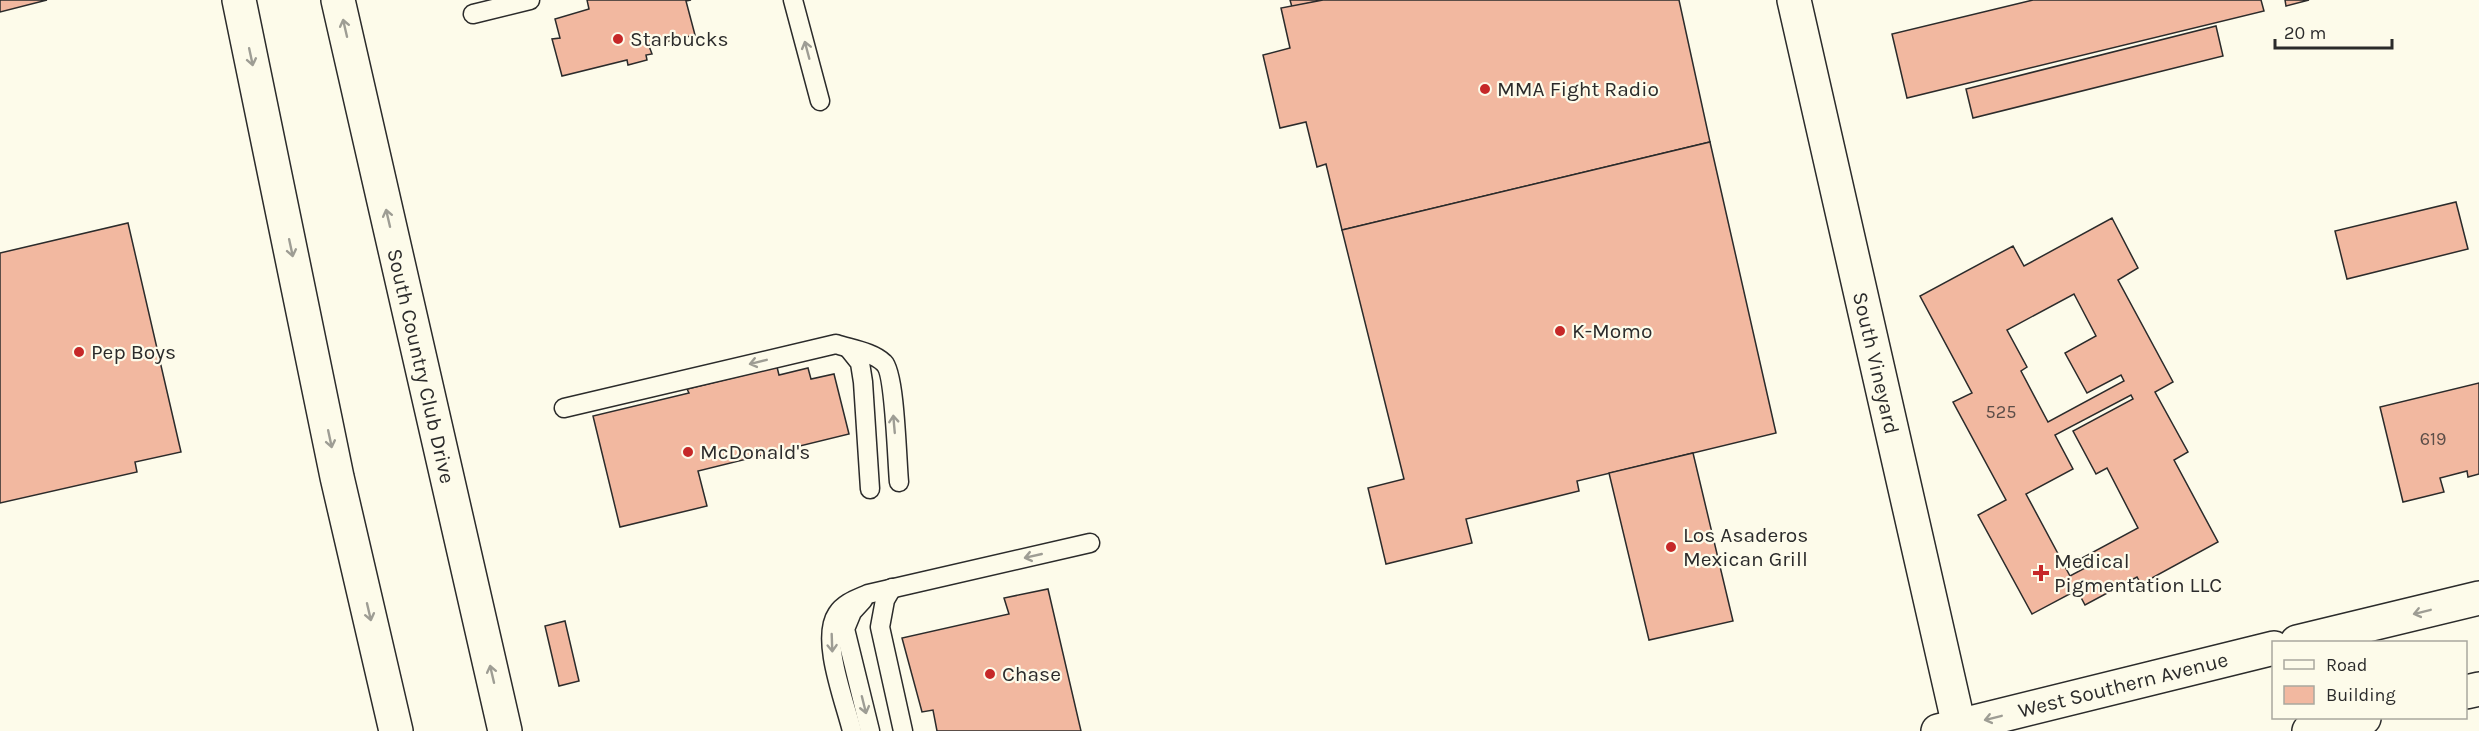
<svg xmlns="http://www.w3.org/2000/svg" width="2479" height="731" viewBox="0 0 2479 731" font-family="Karla,sans-serif">
  <style>
    .building { fill: #f2b8a0; stroke: #2b2b2b; stroke-width: 1.5; fill-rule: evenodd }
    .lines { fill: none; stroke-linecap: round; stroke-linejoin: round }
    .service-casing { stroke: #2b2b2b; stroke-width: 21 }
    .minor-casing { stroke: #2b2b2b; stroke-width: 36 }
    .secondary-casing { stroke: #2b2b2b; stroke-width: 36 }
    .primary-casing { stroke: #2b2b2b; stroke-width: 36 }
    .service { stroke: #fdfbea; stroke-width: 18 }
    .minor { stroke: #fdfbea; stroke-width: 33 }
    .secondary { stroke: #fdfbea; stroke-width: 33 }
    .primary { stroke: #fdfbea; stroke-width: 33 }
    .oneway { stroke: #9e9d94 }
    .poi-dot { fill: #c62828; stroke: #fdfbea; stroke-width: 2 }
    .labels { text-anchor: middle; stroke-width: 4.5; stroke-linejoin: round; paint-order: stroke }
    .number-label { font-size: 18px; fill: #5d4e48 }
    .poi-label { font-size: 21px; fill: #2b2b2b; stroke: #fdfbea; text-anchor: start }
    .street-label { font-size: 21px; fill: #2b2b2b; stroke: #fdfbea }
  </style>
  <rect width="100%" height="100%" fill="#fdfbea"/>
  <!-- building -->
  <g class="building">
    <path d="M 0,0 L 47,0 L 0,12 Z"/>
    <path d="M 587,0 L 691,0 L 686,1 L 695,35 L 649,46 L 652,54 L 646,55 L 647,60 L 628,65 L 627,60 L 562,76 L 552,39 L 560,38 L 555,19 L 589,9 Z"/>
    <path d="M 1290,0 L 1323,0 L 1292,7 Z"/>
    <path d="M 1323,0 L 1679,0 L 1710,142 L 1342,230 L 1326,164 L 1317,167 L 1306,122 L 1280,128 L 1263,55 L 1290,48 L 1281,8 Z"/>
    <path d="M 2033,0 L 2261,0 L 2264,11 L 1907,98 L 1892,34 Z"/>
    <path d="M 2285,0 L 2309,0 L 2286,6 Z"/>
    <path d="M 2216,26 L 2223,56 L 1973,118 L 1966,89 Z"/>
    <path d="M 1710,142 L 1776,433 L 1577,481 L 1579,491 L 1466,519 L 1472,543 L 1386,564 L 1368,488 L 1404,479 L 1342,230 Z"/>
    <path d="M 2456,202 L 2468,249 L 2347,279 L 2335,231 Z"/>
    <path d="M 2112,218 L 2138,268 L 2118,280 L 2173,382 L 2155,392 L 2188,452 L 2174,460 L 2218,542 L 2141,584 L 2137,577 L 2085,605 L 2077,590 L 2032,614 L 1978,515 L 2006,500 L 1953,402 L 1972,393 L 1920,296 L 2013,246 L 2024,266 ZM 2074,294 L 2096,336 L 2065,353 L 2087,393 L 2121,375 L 2124,381 L 2048,422 L 2021,371 L 2027,367 L 2007,330 ZM 2131,395 L 2133,399 L 2073,431 L 2096,474 L 2107,468 L 2138,528 L 2082,558 L 2087,567 L 2070,576 L 2026,494 L 2073,469 L 2055,435 Z"/>
    <path d="M 128,223 L 181,452 L 135,462 L 137,472 L 0,503 L 0,253 Z"/>
    <path d="M 777,367 L 779,375 L 808,368 L 811,379 L 834,374 L 849,434 L 698,471 L 707,506 L 620,527 L 593,416 L 689,393 L 687,389 Z"/>
    <path d="M 2479,383 L 2479,474 L 2468,477 L 2467,471 L 2440,478 L 2444,492 L 2403,502 L 2380,407 Z"/>
    <path d="M 1693,453 L 1733,621 L 1649,640 L 1609,473 Z"/>
    <path d="M 1048,589 L 1081,731 L 937,731 L 933,710 L 922,712 L 902,638 L 1009,614 L 1004,598 Z"/>
    <path d="M 565,621 L 579,681 L 559,686 L 545,626 Z"/>
  </g>
  <g class="lines">
    <!-- service casing -->
    <g class="service-casing">
      <g id="service">
        <path d="M 793,0 L 820,101"/>
        <path d="M 473,14 L 530,0"/>
        <path d="M 848,348 L 860,363 L 863,382 L 870,489"/>
        <path d="M 564,408 L 836,344 C 851,349 873,352 884,363 C 895,373 897,462 899,482"/>
        <path d="M 892,588 L 885,600 L 880,627 L 903,731"/>
        <path d="M 863,600 L 852,612 L 845,629 L 870,731"/>
        <path d="M 852,731 C 845,702 820,639 837,614 C 844,603 857,599 868,594 L 1090,543"/>
      </g>
    </g>
    <!-- minor casing -->
    <g class="minor-casing">
      <path id="minor" d="M 1794,0 L 1959,726"/>
    </g>
    <!-- secondary casing -->
    <g class="secondary-casing">
      <g id="secondary">
        <path d="M 2297,642 L 2479,598"/>
        <path d="M 2466,692 L 2479,689"/>
        <path d="M 1938,731 L 2274,648"/>
        <path d="M 2309,731 L 2364,718"/>
      </g>
    </g>
    <!-- primary casing -->
    <g class="primary-casing">
      <g id="primary">
        <path d="M 239,0 L 337,477 L 396,731"/>
        <path d="M 338,0 L 505,731"/>
      </g>
    </g>
    <!-- service -->
    <use href="#service" class="service"/>
    <!-- minor -->
    <use href="#minor" class="minor"/>
    <!-- secondary -->
    <use href="#secondary" class="secondary"/>
    <!-- primary -->
    <use href="#primary" class="primary"/>
  </g>
  <!-- one-way arrows -->
  <defs><path id="oneway-shaft" d="M-6 0H5M1.5-3L5.5 0L1.5 3" fill="none" stroke-width="1.6" stroke-linecap="round" stroke-linejoin="round" transform="scale(1.5)"/></defs>
  <g class="oneway">
    <use href="#oneway-shaft" transform="translate(345 28) rotate(-103)"/>
    <use href="#oneway-shaft" transform="translate(807 50) rotate(-105)"/>
    <use href="#oneway-shaft" transform="translate(251 57) rotate(78)"/>
    <use href="#oneway-shaft" transform="translate(388 218) rotate(-103)"/>
    <use href="#oneway-shaft" transform="translate(291 248) rotate(78)"/>
    <use href="#oneway-shaft" transform="translate(758 362) rotate(166)"/>
    <use href="#oneway-shaft" transform="translate(894 424) rotate(-95)"/>
    <use href="#oneway-shaft" transform="translate(330 439) rotate(78)"/>
    <use href="#oneway-shaft" transform="translate(1033 556) rotate(167)"/>
    <use href="#oneway-shaft" transform="translate(369 612) rotate(77)"/>
    <use href="#oneway-shaft" transform="translate(2422 612) rotate(166)"/>
    <use href="#oneway-shaft" transform="translate(832 643) rotate(88)"/>
    <use href="#oneway-shaft" transform="translate(492 674) rotate(-103)"/>
    <use href="#oneway-shaft" transform="translate(864 705) rotate(76)"/>
    <use href="#oneway-shaft" transform="translate(1993 718) rotate(166)"/>
  </g>
  <!-- markers -->
  <g class="poi-dot">
    <circle cx="618" cy="39" r="6"/>
    <circle cx="1485" cy="89" r="6"/>
    <circle cx="1560" cy="331" r="6"/>
    <circle cx="79" cy="352" r="6"/>
    <circle cx="688" cy="452" r="6"/>
    <circle cx="1671" cy="547" r="6"/>
    <path d="M2038 564h6v6h6v6h-6v6h-6v-6h-6v-6h6z"/>
    <circle cx="990" cy="674" r="6"/>
  </g>
  <g class="labels">
    <!-- number labels -->
    <g class="number-label">
      <text x="2001" y="418">525</text>
      <text x="2433" y="445">619</text>
    </g>
    <!-- poi labels -->
    <g class="poi-label">
      <text x="630" y="46">Starbucks</text>
      <text x="1497" y="96">MMA Fight Radio</text>
      <text x="1572" y="338">K-Momo</text>
      <text x="91" y="359">Pep Boys</text>
      <text x="700" y="459">McDonald's</text>
      <text x="1683" y="542">Los Asaderos<tspan x="1683" dy="24">Mexican Grill</tspan></text>
      <text x="2054" y="568">Medical<tspan x="2054" dy="24">Pigmentation LLC</tspan></text>
      <text x="1002" y="681">Chase</text>
    </g>
    <!-- street labels -->
    <g class="street-label">
      <text transform="translate(1876 363) rotate(77)" y="7">South Vineyard</text>
      <text transform="translate(421 366) rotate(77)" y="7">South Country Club Drive</text>
      <text transform="translate(2123 685) rotate(-14)" y="7">West Southern Avenue</text>
    </g>
  </g>
  <!-- legend -->
  <rect x="2272" y="641" width="195" height="78" fill="#fdfbea" stroke="#a9a89e" stroke-width="1.5"/>
  <rect x="2284" y="660" width="30" height="9" fill="#fdfbea" stroke="#a9a89e" stroke-width="1.5"/>
  <text x="2326" y="671" font-size="18" fill="#2b2b2b">Road</text>
  <rect x="2284" y="686" width="30" height="18" fill="#f2b8a0" stroke="#a9a89e" stroke-width="1.5"/>
  <text x="2326" y="701" font-size="18" fill="#2b2b2b">Building</text>
  <!-- scale -->
  <path d="M2275 39v9h117v-9" fill="none" stroke="#2b2b2b" stroke-width="3"/>
  <text x="2284" y="39" font-size="18" fill="#2b2b2b" stroke="#fdfbea" stroke-width="4.5" paint-order="stroke">20 m</text>
</svg>
